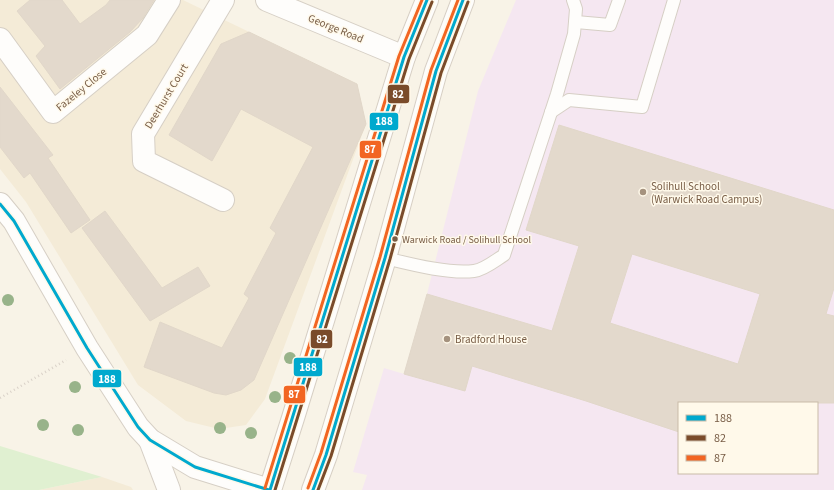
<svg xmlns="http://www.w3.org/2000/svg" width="834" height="490" viewBox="0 0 834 490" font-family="'Source Sans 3',sans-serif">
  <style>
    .residential { fill: #f4ebd7 }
    .education { fill: #f5e7f1; fill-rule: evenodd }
    .green { fill: #e0f0d1 }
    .building { fill: #e3d9cc; stroke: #e1d7c9; fill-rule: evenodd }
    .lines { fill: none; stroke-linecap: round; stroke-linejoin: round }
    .service-casing { stroke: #d6cfc5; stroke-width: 14 }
    .minor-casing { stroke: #d6cfc5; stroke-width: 24 }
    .tertiary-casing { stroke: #d6cfc5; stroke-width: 24 }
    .secondary-casing { stroke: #d7cfc4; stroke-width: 24 }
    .path { stroke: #d9d1c8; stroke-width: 2.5; stroke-dasharray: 1 3; stroke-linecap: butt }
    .service { stroke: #fefdfb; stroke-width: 12 }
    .minor { stroke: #fefdfb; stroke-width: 22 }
    .tertiary { stroke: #fefdfb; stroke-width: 22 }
    .secondary { stroke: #fefdfb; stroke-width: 22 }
    .bus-1-casing { stroke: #fff9ea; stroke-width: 6 }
    .bus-2-casing { stroke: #fff9ea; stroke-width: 6 }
    .bus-3-casing { stroke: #fff9ea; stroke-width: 6 }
    .bus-1 { stroke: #00a9ce; stroke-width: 3 }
    .bus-2 { stroke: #7a4b2a; stroke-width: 3 }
    .bus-3 { stroke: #f26522; stroke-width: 3 }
    .tree { fill: #98b38a }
    .poi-dot { fill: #a5927e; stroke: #fff9ea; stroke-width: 1.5 }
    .bus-dot { fill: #785d46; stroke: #fff9ea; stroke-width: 1.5 }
    .labels { text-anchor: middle; stroke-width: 3; stroke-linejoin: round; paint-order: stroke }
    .bus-label { font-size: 10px; fill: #785d46; stroke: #fff9ea; text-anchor: start }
    .street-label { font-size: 11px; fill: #785d46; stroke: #fff9ea }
    .poi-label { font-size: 11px; fill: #785d46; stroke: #fff9ea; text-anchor: start }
    .line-badge { stroke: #fff9ea; stroke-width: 1.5 }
    .badge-label { font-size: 11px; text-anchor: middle; font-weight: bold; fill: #fff }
  </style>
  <rect width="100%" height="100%" fill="#f8f3e7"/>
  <!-- residential -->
  <g class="residential">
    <path d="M 0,0 L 183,0 L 357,84 L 366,124 L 265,399 L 246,425 L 219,429 L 186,421 L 138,385 L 26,202 L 0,169 Z"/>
    <path d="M 102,477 L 131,487 L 133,490 L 39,490 Z"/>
  </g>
  <!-- education -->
  <path class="education" d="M 516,0 L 834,0 L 834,490 L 362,490 L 367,475 L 353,472 L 384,368 L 404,374 L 427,294 L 478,91 ZM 679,403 L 817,403 L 817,473 L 679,473 Z"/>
  <!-- green -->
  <path class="green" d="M 0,446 L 102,477 L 39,490 L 0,490 Z"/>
  <!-- building -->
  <g class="building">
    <path d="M 30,0 L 62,0 L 80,24 L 106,5 L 110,0 L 154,0 L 143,18 L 130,32 L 60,89 L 36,56 L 45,46 L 17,11 Z"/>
    <path d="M 249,32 L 357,84 L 366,124 L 254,380 L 241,390 L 226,395 L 214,393 L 144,367 L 160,322 L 222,348 L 249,298 L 244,294 L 276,233 L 270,228 L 313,147 L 241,109 L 212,161 L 169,135 L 221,44 Z"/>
    <path d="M 0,87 L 53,155 L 48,158 L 90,220 L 71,233 L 30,173 L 24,178 L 0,147 Z"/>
    <path d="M 559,125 L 834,210 L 834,288 L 826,314 L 834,316 L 834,403 L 679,403 L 679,432 L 586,401 L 472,366 L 465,391 L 404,374 L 427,294 L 552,331 L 579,246 L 526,230 ZM 632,254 L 760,294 L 738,364 L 610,323 Z"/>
    <path d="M 105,211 L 162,288 L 198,267 L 210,286 L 150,321 L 82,228 Z"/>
  </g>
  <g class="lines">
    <!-- service casing -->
    <g class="service-casing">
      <g id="service">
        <path d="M 576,22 L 610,25 L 619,0"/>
        <path d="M 551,112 L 569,100 L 642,107 L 674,0"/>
        <path d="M 385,258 C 410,264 448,274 474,271 C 484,270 496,260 504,255 L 557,94 L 574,34 L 576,9 L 573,0"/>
      </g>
    </g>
    <!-- minor casing -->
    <g class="minor-casing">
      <g id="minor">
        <path d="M 223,0 L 143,134 L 144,161 L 223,200"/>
        <path d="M 267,0 L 404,57"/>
        <path d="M 0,39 L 53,112 L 147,35 L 169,0"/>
      </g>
    </g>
    <!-- tertiary casing -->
    <g class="tertiary-casing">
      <g id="tertiary">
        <path d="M 0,204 L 14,221 L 87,348 L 138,427 L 150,440 L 195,467 L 269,490"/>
        <path d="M 150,440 L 169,490"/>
      </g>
    </g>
    <!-- secondary casing -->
    <g class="secondary-casing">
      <g id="secondary">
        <path d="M 270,490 L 293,418 L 404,57 L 427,0"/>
        <path d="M 313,490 L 326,455 L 385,258 L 436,71 L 463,0"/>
      </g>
    </g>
    <!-- path -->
    <path class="path" d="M 0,398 L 66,360"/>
    <!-- service -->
    <use href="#service" class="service"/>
    <!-- minor -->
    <use href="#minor" class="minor"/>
    <!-- tertiary -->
    <use href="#tertiary" class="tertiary"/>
    <!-- secondary -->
    <use href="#secondary" class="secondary"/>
    <!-- bus-1 casing -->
    <g class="bus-1-casing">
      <g id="bus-1">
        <path d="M 0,204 L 14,221 L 87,348 L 138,427 L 150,440 L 195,467 L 269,490"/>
        <path d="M 270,490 L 404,57 L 427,0"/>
        <path d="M 313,490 L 326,455 L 385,258 L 436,71 L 463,0"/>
      </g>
    </g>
    <!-- bus-2 casing -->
    <g class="bus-2-casing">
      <g id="bus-2">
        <path d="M 275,490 L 409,59 L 432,2"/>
        <path d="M 318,490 L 331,456 L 390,259 L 441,73 L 468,2"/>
      </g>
    </g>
    <!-- bus-3 casing -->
    <g class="bus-3-casing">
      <g id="bus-3">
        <path d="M 265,488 L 399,56 L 422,0"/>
        <path d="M 308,488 L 321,453 L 380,257 L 431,70 L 458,0"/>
      </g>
    </g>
    <!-- bus-1 -->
    <use href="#bus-1" class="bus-1"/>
    <!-- bus-2 -->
    <use href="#bus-2" class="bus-2"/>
    <!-- bus-3 -->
    <use href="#bus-3" class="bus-3"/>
  </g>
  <!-- trees -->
  <g class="tree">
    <circle cx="8" cy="300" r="6"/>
    <circle cx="290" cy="358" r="6"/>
    <circle cx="75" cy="387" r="6"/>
    <circle cx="275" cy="397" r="6"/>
    <circle cx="43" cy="425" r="6"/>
    <circle cx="220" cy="428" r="6"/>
    <circle cx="78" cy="430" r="6"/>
    <circle cx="251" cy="433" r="6"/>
  </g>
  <!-- markers -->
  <g class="poi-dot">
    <circle cx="643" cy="192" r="4"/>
    <circle cx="447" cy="339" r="4"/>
  </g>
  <circle class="bus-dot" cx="395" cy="239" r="3.5"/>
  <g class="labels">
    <!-- bus labels -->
    <g class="bus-label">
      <text x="402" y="243">Warwick Road / Solihull School</text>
    </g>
    <!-- street labels -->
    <g class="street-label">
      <text transform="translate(336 28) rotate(22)" y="4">George Road</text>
      <text transform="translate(81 89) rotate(-39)" y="4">Fazeley Close</text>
      <text transform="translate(166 96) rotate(-59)" y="4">Deerhurst Court</text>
    </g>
    <!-- poi labels -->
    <g class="poi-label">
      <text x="651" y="190">Solihull School<tspan x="651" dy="13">(Warwick Road Campus)</tspan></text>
      <text x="455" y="343">Bradford House</text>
    </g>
  </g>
  <g class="line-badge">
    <rect x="387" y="84" width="23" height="20" rx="4" fill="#7a4b2a"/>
    <rect x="369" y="112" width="30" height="19" rx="4" fill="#00a9ce"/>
    <rect x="359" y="140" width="23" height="19" rx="4" fill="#f26522"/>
    <rect x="310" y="329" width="23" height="20" rx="4" fill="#7a4b2a"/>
    <rect x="293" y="357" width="30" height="20" rx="4" fill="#00a9ce"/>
    <rect x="92" y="369" width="30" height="19" rx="4" fill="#00a9ce"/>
    <rect x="283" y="385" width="23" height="19" rx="4" fill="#f26522"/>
  </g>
  <g class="badge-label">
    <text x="398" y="98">82</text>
    <text x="384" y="125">188</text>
    <text x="370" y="153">87</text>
    <text x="322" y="343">82</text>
    <text x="308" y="371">188</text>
    <text x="107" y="383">188</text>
    <text x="294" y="398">87</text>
  </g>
  <!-- legend -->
  <rect x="678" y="402" width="140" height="72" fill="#fff9ea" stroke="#c9bba8"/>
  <rect x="686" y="415" width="20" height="6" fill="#00a9ce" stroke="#c9bba8"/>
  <text x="714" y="422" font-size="12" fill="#785d46">188</text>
  <rect x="686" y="435" width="20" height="6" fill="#7a4b2a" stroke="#c9bba8"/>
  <text x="714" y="442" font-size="12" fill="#785d46">82</text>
  <rect x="686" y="455" width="20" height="6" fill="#f26522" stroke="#c9bba8"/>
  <text x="714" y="462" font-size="12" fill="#785d46">87</text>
</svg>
